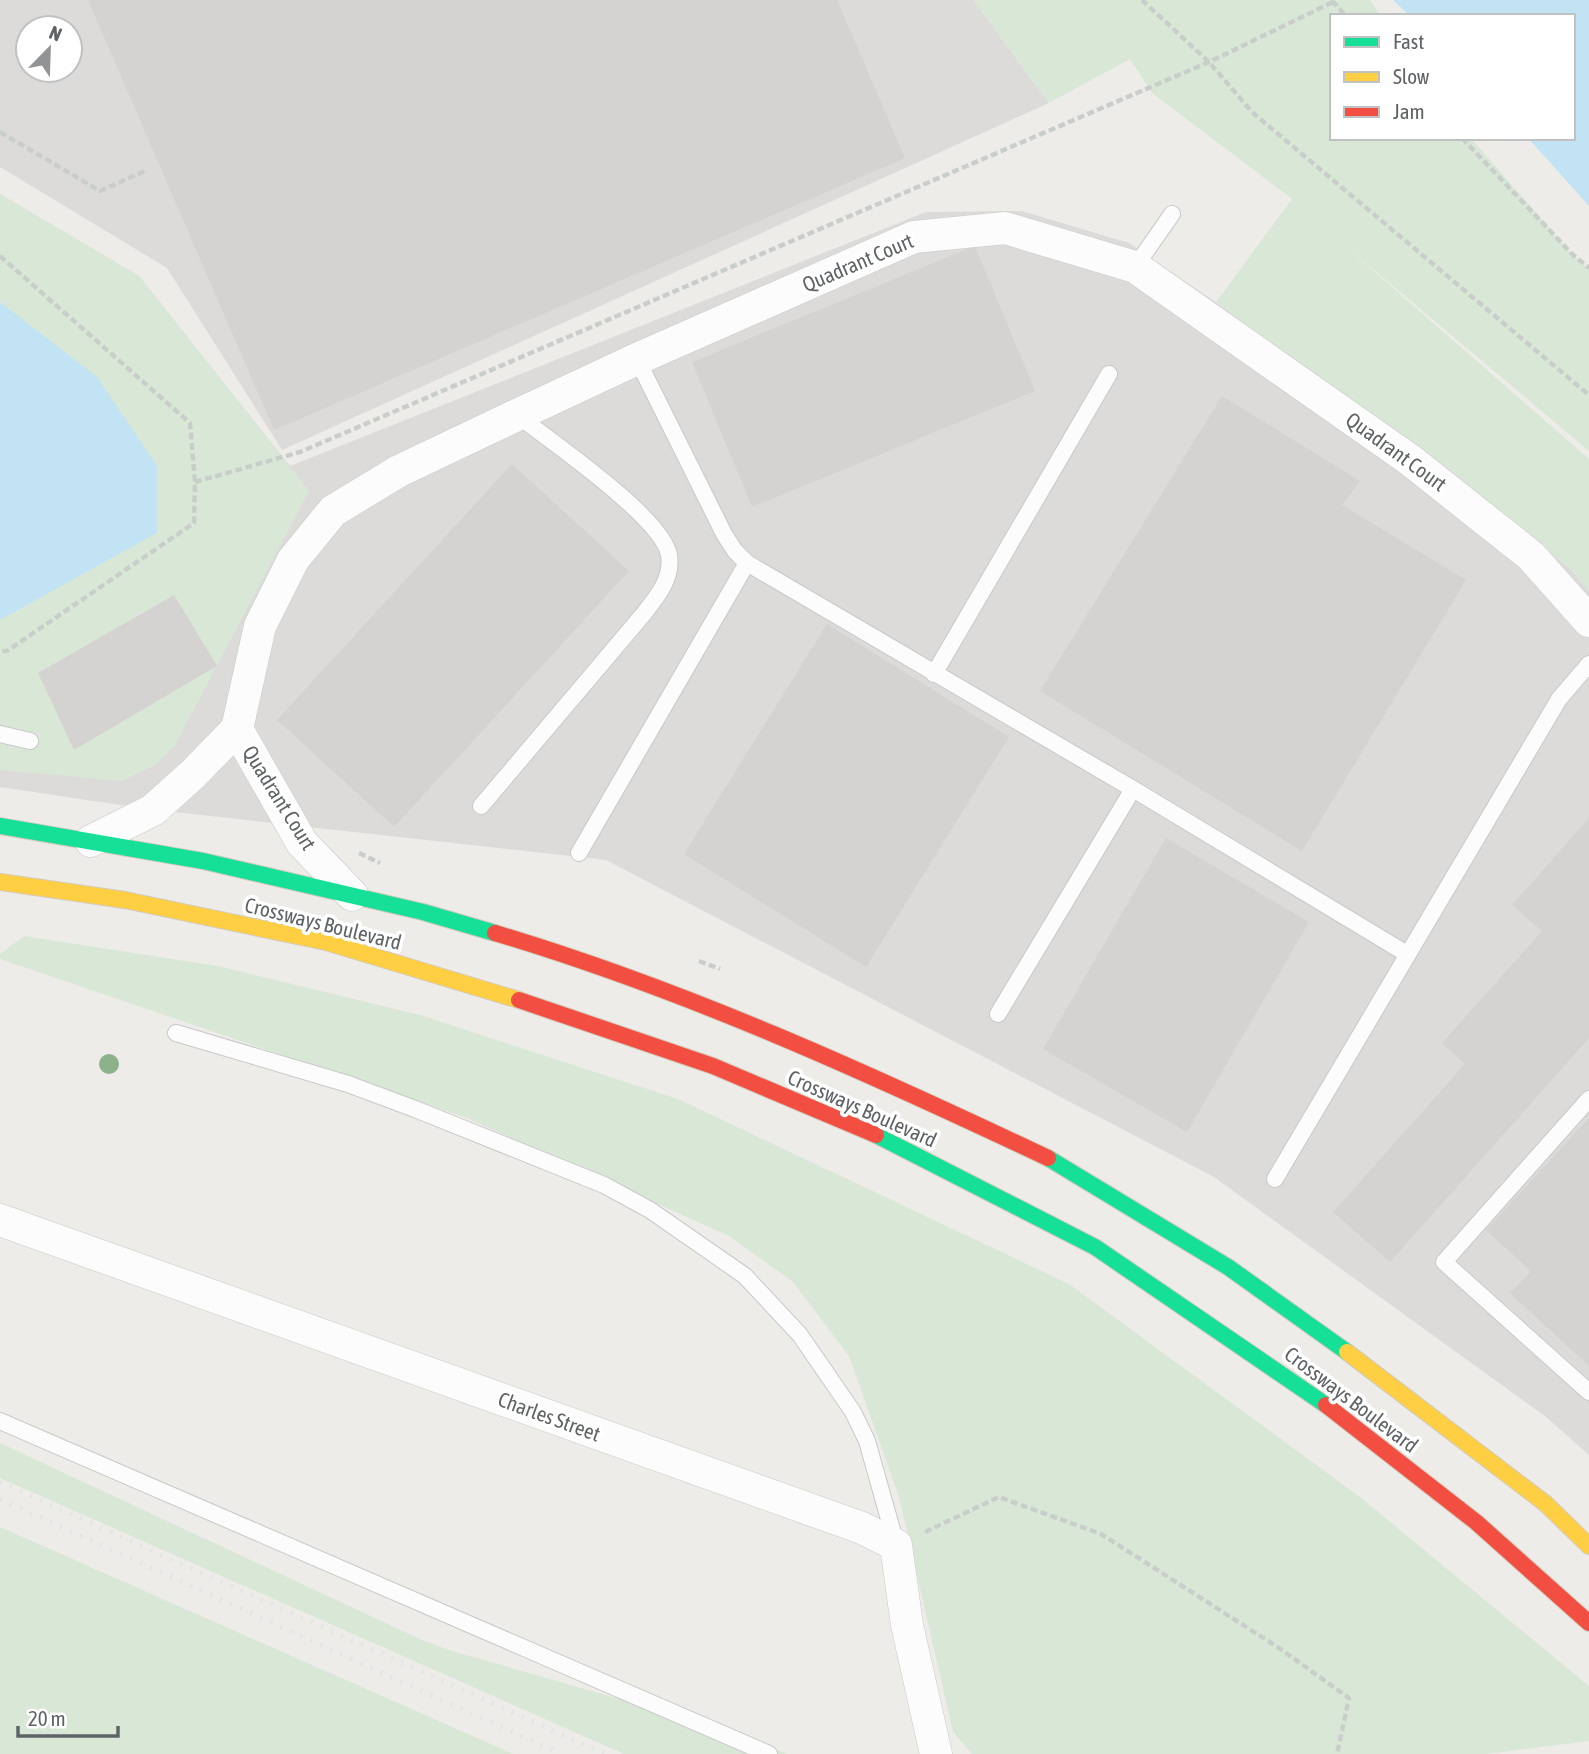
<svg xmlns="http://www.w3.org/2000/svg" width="1589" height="1754" viewBox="0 0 1589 1754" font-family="'Asap Condensed',sans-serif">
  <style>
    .industrial { fill: #dddbd9; fill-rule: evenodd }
    .green { fill: #d9e8d6 }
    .water { fill: #c2e3f4 }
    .building { fill: #d4d3d2 }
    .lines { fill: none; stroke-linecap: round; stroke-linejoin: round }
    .lane-casing { stroke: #c8c9c8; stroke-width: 18 }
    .street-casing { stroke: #c8c9c8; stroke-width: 33 }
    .fast-casing { stroke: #d3cab9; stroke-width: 18 }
    .slow-casing { stroke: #d3cab9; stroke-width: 18 }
    .jam-casing { stroke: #d3cab9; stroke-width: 18 }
    .path { stroke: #cacecb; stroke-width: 4.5; stroke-dasharray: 7 3.5; stroke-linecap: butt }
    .lane { stroke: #fcfcfc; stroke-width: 16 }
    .street { stroke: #fcfcfc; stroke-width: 32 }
    .fast { stroke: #16e098; stroke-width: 16 }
    .slow { stroke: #ffcf43; stroke-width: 16 }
    .jam { stroke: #f24e42; stroke-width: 16 }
    .rail { stroke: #e3e4e3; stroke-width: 5; stroke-dasharray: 2 9; stroke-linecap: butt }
    .tree { fill: #8db18a }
    .labels { text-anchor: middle; stroke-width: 7; stroke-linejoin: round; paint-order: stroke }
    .street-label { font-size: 21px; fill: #5f6366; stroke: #fff }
  </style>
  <rect width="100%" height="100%" fill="#edece9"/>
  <!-- industrial -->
  <g class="industrial">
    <path d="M 0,0 L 973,0 L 1049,103 L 282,450 L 167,268 L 0,167 ZM 28,28 L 70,28 L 70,70 L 28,70 Z"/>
    <path d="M 0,194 L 139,276 L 290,466 L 926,212 L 1022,211 L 1129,243 L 1306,364 L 1572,570 L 1589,591 L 1589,1455 L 1546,1417 L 1214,1177 L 606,860 L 147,809 L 0,787 Z"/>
  </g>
  <!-- green -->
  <g class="green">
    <path d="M 973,0 L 1370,0 L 1381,16 L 1332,16 L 1332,138 L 1471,138 L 1572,254 L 1589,269 L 1589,451 L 1343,244 L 1589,459 L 1589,591 L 1572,570 L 1216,302 L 1292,199 L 1152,93 L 1130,59 L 1049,103 Z"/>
    <path d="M 0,194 L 139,276 L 309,491 L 175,745 L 155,765 L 122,781 L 0,770 Z"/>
    <path d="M 24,936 L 218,966 L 420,1015 L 678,1099 L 1069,1284 L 1360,1497 L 1589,1686 L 1589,1741 L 1487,1754 L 972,1754 L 953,1732 L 899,1497 L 849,1356 L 793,1282 L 729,1236 L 467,1118 L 0,959 L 0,954 Z"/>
    <path d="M 0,1443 L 422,1640 L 449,1650 L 693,1720 L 788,1754 L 624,1754 L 0,1478 Z"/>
    <path d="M 0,1527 L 502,1749 L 513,1754 L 0,1754 Z"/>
  </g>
  <!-- water -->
  <g class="water">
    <path d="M 1393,0 L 1589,0 L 1589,206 L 1528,138 L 1573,138 L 1573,16 L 1410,16 Z"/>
    <path d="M 0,302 L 97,377 L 157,466 L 157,533 L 0,620 Z"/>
  </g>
  <!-- building -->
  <g class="building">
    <path d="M 88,0 L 837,0 L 905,158 L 274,430 Z"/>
    <path d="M 975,246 L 1035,391 L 752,507 L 692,362 Z"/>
    <path d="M 1222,396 L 1360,481 L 1342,505 L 1466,580 L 1302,851 L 1040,691 Z"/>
    <path d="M 512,464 L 629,571 L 394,827 L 277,720 Z"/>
    <path d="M 174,595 L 217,666 L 74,750 L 38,673 Z"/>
    <path d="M 827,624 L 1009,737 L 866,967 L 684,854 Z"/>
    <path d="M 1589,818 L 1589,1038 L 1390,1262 L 1333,1212 L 1465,1064 L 1442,1043 L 1542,931 L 1512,905 Z"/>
    <path d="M 1166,838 L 1309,922 L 1187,1132 L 1043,1049 Z"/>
    <path d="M 1589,1118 L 1589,1366 L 1510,1293 L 1531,1271 L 1486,1230 Z"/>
  </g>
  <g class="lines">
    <!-- lane casing -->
    <g class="lane-casing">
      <g id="lane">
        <path d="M 1135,267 L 1172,214"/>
        <path d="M 637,359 L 724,534 L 735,551 L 747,563 L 1133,789 L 1407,954"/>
        <path d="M 934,674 L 1109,374"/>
        <path d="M 0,734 L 30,741"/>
        <path d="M 481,806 L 641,617 C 655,599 673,580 669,555 C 663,518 549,440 517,415"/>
        <path d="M 579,853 L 747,563"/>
        <path d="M 998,1014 L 1133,789"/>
        <path d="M 176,1033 L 348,1084 L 415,1109 L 604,1185 L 650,1210 L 745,1276 L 800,1335 L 853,1412 L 867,1441 L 896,1544"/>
        <path d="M 1589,1099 L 1444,1262 L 1589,1392"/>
        <path d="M 1275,1179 L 1559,699 L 1589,664"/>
        <path d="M 0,1421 L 769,1754"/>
      </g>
    </g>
    <!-- street casing -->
    <g class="street-casing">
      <g id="street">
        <path d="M 237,729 L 302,843 L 352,895"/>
        <path d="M 91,841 L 153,810 L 192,775 L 237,729 L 260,626 L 293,560 L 333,511 L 399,471 L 517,415 L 637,359 L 914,237 L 1005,228 L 1135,267 L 1410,460 L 1531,556 L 1589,621"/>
        <path d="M 0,1220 L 862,1528 L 896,1545 L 907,1625 L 936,1754"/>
      </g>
    </g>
    <!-- fast casing -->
    <g class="fast-casing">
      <g id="fast">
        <path d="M 0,826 L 203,861 L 423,912 L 495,933"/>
        <path d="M 876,1135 L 1095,1247 L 1326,1405"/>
        <path d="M 1048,1158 L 1228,1267 L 1347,1352"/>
      </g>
    </g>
    <!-- slow casing -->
    <g class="slow-casing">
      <g id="slow">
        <path d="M 0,882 L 125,900 L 326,942 L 519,1000"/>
        <path d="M 1347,1352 L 1546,1504 L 1589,1546"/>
      </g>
    </g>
    <!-- jam casing -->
    <g class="jam-casing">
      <g id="jam">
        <path d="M 495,933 C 686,990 868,1073 1048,1158"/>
        <path d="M 519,1000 L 713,1066 L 876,1135"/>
        <path d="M 1326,1405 L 1476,1522 L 1589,1623"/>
      </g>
    </g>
    <!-- path -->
    <g class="path">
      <path d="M 1142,0 L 1209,62 L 1252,112 L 1589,395"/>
      <path d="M 1332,1 L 1346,16"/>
      <path d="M 0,132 L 100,191 L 147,170"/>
      <path d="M 1462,138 L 1572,254 L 1589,268"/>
      <path d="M 0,256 L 190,423 L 195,482 L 194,523 L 7,651 L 0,651"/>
      <path d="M 195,482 L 300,452 L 1209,62 L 1333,2"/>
      <path d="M 359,853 L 380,863"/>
      <path d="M 699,961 L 720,969"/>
      <path d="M 925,1532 L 999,1497 L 1101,1534 L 1279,1648 L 1349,1698 L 1337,1754"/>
    </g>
    <!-- lane -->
    <use href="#lane" class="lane"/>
    <!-- street -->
    <use href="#street" class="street"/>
    <!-- fast -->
    <use href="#fast" class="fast"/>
    <!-- slow -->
    <use href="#slow" class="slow"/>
    <!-- jam -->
    <use href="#jam" class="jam"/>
    <!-- rail -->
    <g class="rail">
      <path d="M 0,1482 L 605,1754"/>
      <path d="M 0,1499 L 561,1754"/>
    </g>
  </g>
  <!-- trees -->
  <circle class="tree" cx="109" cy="1064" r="10"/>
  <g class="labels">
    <!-- street labels -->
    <g class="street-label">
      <text transform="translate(858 263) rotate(-23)" y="7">Quadrant Court</text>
      <text transform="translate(1396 452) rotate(36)" y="7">Quadrant Court</text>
      <text transform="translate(279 798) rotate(58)" y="7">Quadrant Court</text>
      <text transform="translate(323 924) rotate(14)" y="7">Crossways Boulevard</text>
      <text transform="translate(862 1109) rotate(24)" y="7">Crossways Boulevard</text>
      <text transform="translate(1351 1400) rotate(37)" y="7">Crossways Boulevard</text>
      <text transform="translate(549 1417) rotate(20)" y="7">Charles Street</text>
    </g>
  </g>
  <!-- legend -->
  <rect x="1330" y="14" width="245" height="126" fill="#ffffff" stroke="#bfc1c2" stroke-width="2"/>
  <rect x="1344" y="37" width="35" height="10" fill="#16e098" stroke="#bfc1c2" stroke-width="2"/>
  <text x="1393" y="49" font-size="21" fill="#5f6366">Fast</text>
  <rect x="1344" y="72" width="35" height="10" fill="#ffcf43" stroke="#bfc1c2" stroke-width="2"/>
  <text x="1393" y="84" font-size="21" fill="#5f6366">Slow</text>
  <rect x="1344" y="107" width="35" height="10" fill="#f24e42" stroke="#bfc1c2" stroke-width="2"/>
  <text x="1393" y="119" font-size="21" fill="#5f6366">Jam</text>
  <!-- north arrow -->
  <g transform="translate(49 49) rotate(23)"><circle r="33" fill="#ffffff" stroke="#bfc1c2" stroke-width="2"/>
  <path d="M0-5L12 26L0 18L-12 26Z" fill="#919394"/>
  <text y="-10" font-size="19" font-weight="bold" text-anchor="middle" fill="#5f6366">N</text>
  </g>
  <!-- scale -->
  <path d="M18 1726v10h100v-10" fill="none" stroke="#5f6366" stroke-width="3.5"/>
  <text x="28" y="1726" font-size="21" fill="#5f6366" stroke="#ffffff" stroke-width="5" paint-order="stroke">20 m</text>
</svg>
